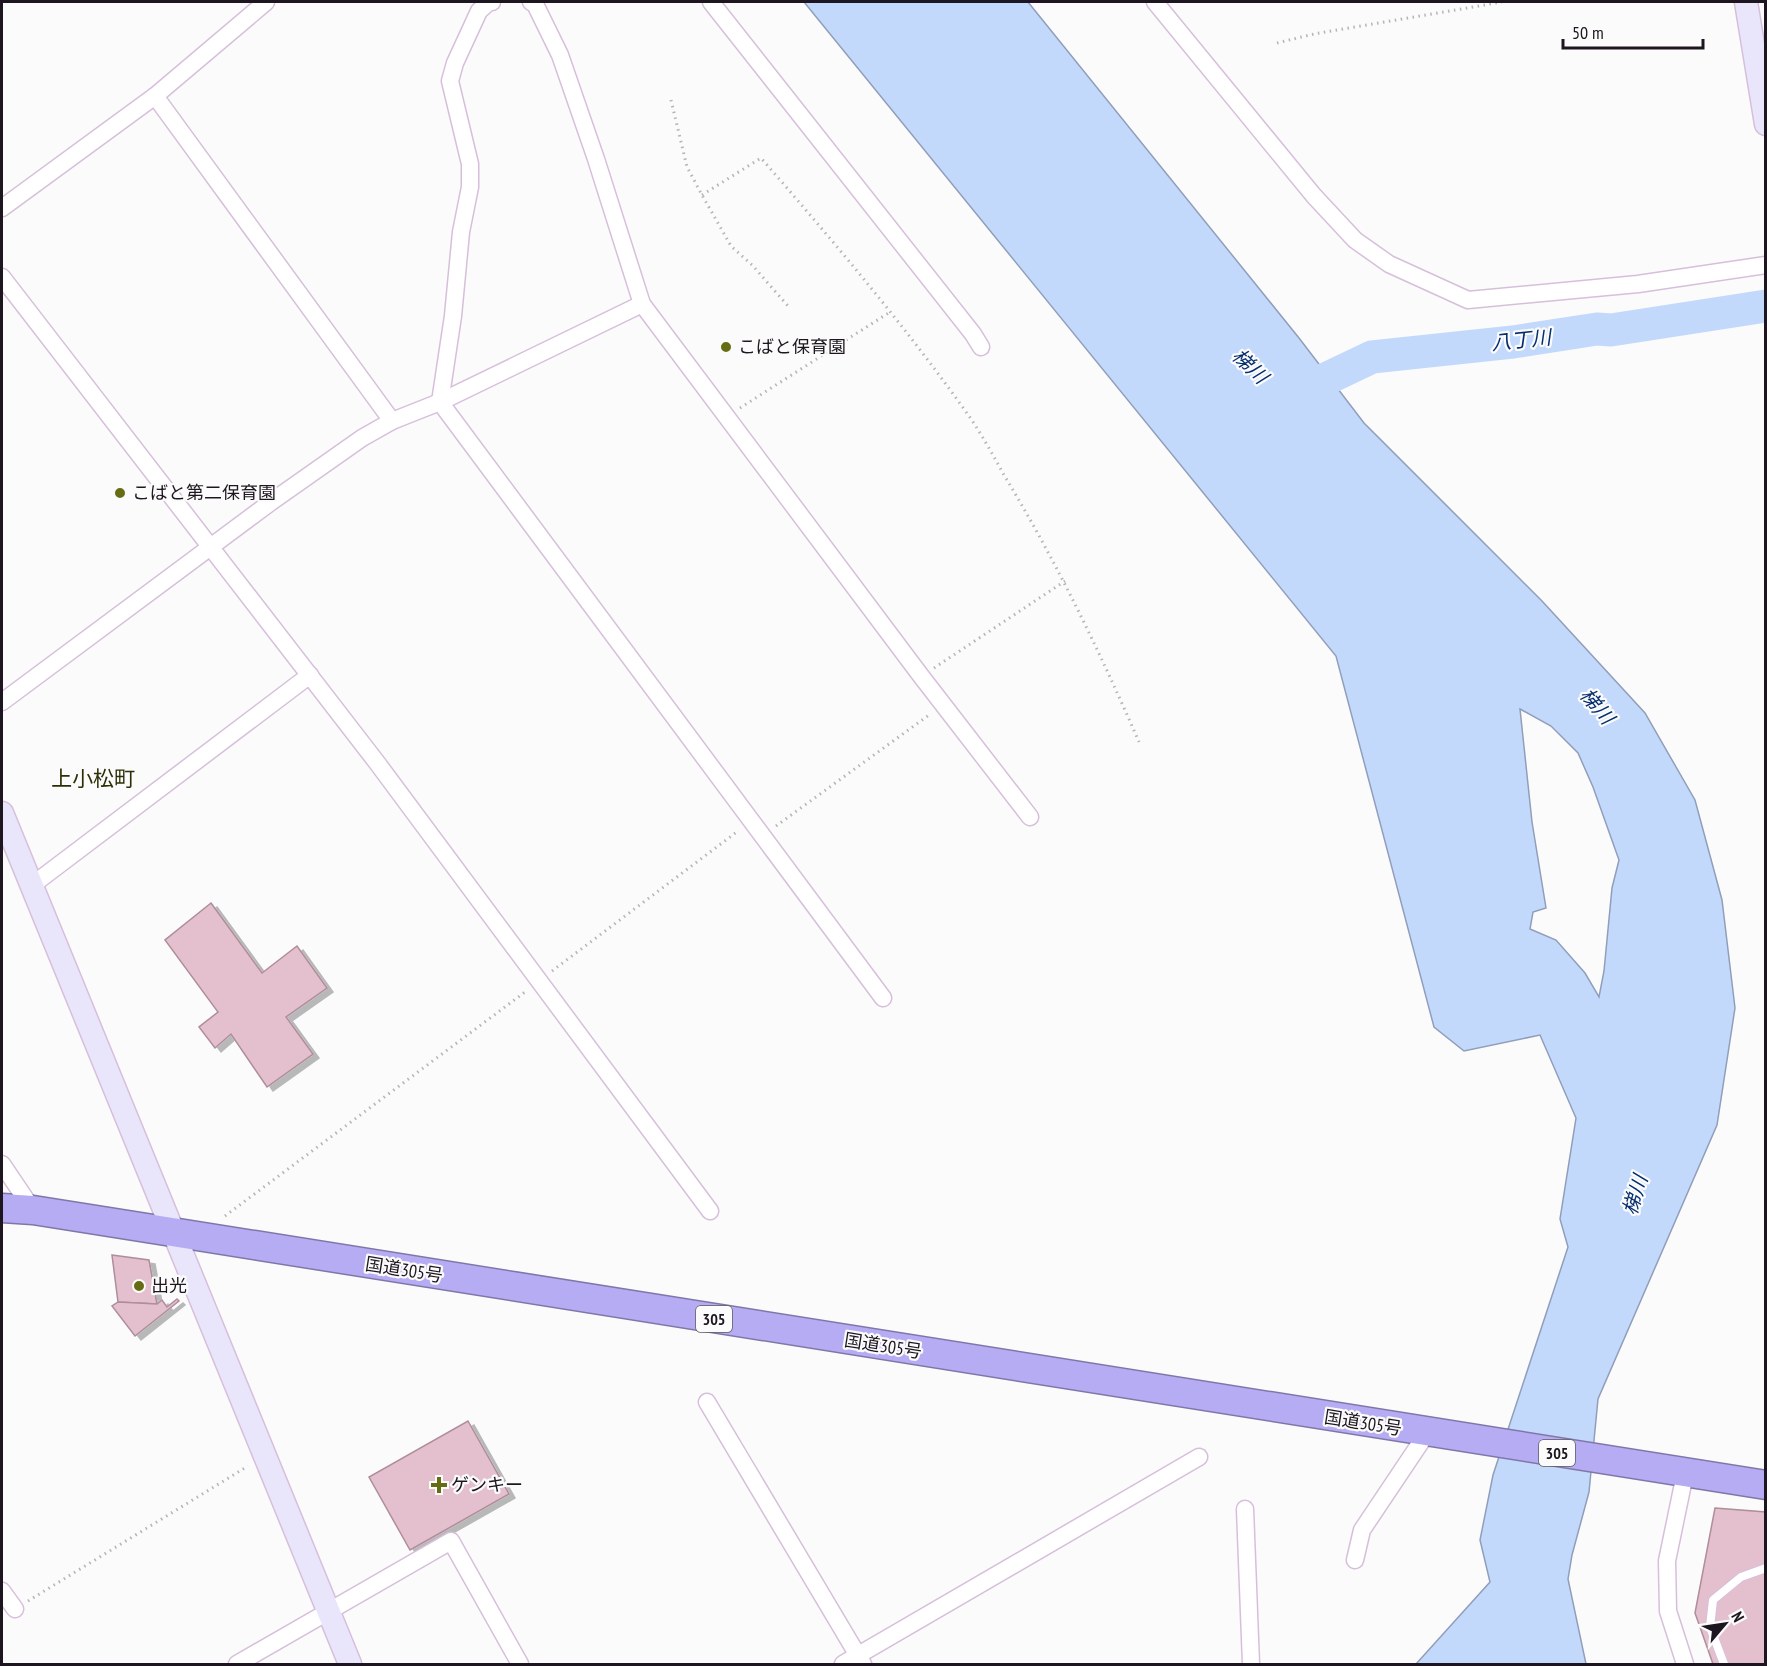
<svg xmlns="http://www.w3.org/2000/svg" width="1767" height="1666" viewBox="0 0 1767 1666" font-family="'PT Sans Narrow','Noto Sans JP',sans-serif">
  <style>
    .water { fill: #c3d9fc; stroke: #919eba; stroke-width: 1.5; fill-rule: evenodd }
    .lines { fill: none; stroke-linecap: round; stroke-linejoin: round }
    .river { stroke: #c3d9fc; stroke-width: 33 }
    .building { fill: #e4c0cf; stroke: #af8d9b; stroke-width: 1.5; filter: url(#shadow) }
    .lane-casing { stroke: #d7bfdb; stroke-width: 10 }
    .street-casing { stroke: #d7bfdb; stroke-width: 19 }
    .secondary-casing { stroke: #d7bfdb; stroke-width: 25 }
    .highway-casing { stroke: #8077a9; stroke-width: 31 }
    .path { stroke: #b7b4b7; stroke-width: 3; stroke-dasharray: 1.5 4.5; stroke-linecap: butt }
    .lane { stroke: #fff; stroke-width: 8 }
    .street { stroke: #fff; stroke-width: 16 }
    .secondary { stroke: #e9e6fb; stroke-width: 22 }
    .highway { stroke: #b6acf3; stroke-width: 28 }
    .poi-dot { fill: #656c12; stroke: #fbfbfb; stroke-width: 2 }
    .labels { text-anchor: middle; stroke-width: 4.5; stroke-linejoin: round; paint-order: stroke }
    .shield { fill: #fbfbfb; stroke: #605a61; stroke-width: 1.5 }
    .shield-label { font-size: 16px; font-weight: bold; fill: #1d151f }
    .poi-label { font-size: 18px; fill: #1d151f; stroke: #fbfbfb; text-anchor: start }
    .street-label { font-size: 18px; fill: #1d151f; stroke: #fbfbfb }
    .water-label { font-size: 20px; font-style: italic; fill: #052e6e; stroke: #fbfbfb }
    .quarter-label { font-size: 21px; fill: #2c2f06; stroke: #fbfbfb }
  </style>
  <defs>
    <filter id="shadow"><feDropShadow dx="6" dy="4" stdDeviation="0" flood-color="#0004"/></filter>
  </defs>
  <rect width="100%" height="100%" fill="#fbfbfb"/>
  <!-- water -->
  <path class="water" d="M 804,2 L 1028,2 L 1299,338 L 1364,423 L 1542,601 L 1645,713 L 1695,800 L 1722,900 L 1735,1008 L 1717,1125 L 1598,1399 L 1589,1492 L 1572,1555 L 1568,1579 L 1586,1664 L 1416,1664 L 1490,1582 L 1480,1540 L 1493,1475 L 1568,1247 L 1560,1219 L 1576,1118 L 1540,1035 L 1464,1051 L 1434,1027 L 1336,656 ZM 1520,709 L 1551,726 L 1578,753 L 1593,787 L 1619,860 L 1612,888 L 1604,971 L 1599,997 L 1585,973 L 1556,940 L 1530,929 L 1533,912 L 1546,908 L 1532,822 Z"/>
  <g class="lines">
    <!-- river -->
    <path class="river" d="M 1290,396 L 1372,357 L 1513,342 L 1597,329 L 1611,330 L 1766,306"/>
  </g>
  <!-- building -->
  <g class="building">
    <path d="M 211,903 L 262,973 L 297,946 L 327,988 L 286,1017 L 313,1054 L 267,1087 L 231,1034 L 215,1048 L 199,1027 L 218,1012 L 165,940 Z"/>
    <path d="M 112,1255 L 149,1260 L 157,1304 L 118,1302 Z"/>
    <path d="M 177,1299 L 179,1301 L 135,1336 L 112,1306 L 118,1302 L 157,1304 L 162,1300 L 167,1307 Z"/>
    <path d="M 468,1421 L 509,1494 L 410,1550 L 369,1477 Z"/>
    <path d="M 1715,1508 L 1766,1512 L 1766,1664 L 1713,1664 L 1695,1613 Z"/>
  </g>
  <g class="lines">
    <!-- lane casing -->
    <g class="lane-casing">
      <path id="lane" d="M 1724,1664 L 1710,1627 L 1713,1600 L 1741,1577 L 1766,1568"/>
    </g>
    <!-- street casing -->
    <g class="street-casing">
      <g id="street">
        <path d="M 492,2 L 489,2 L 479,11 L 455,63 L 450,81 L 470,164 L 470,187 L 461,232 L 453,316 L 440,402 L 883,998"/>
        <path d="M 531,2 L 535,4 L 560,55 L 596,159 L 642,304 L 921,676 L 1030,817"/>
        <path d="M 711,2 L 973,334 L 981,347"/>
        <path d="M 1155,2 L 1314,196 L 1355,240 L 1389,264 L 1468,300 L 1638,284 L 1766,265"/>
        <path d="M 155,96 L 392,421"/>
        <path d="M 2,208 L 155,96 L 266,2"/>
        <path d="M 2,277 L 378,764 L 710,1211"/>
        <path d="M 2,702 L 271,502 L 362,438 L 392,421 L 440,402 L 642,304"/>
        <path d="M 31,886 L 310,675"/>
        <path d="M 2,1164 L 33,1210"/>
        <path d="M 707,1402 L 863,1664"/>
        <path d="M 1685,1474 L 1667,1561 L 1668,1611 L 1685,1664"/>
        <path d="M 1245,1509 L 1251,1664"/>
        <path d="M 1355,1560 L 1362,1530 L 1427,1433"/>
        <path d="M 2,1591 L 15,1609"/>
        <path d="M 237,1664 L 451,1541 L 520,1664"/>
        <path d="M 843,1664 L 1199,1457"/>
      </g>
    </g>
    <!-- secondary casing -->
    <g class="secondary-casing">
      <g id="secondary">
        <path d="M 1746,2 L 1766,124"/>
        <path d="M 2,813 L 350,1664"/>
      </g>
    </g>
    <!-- highway casing -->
    <g class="highway-casing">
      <path id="highway" d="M 2,1208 L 33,1210 L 172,1232 L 1766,1485"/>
    </g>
    <!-- path -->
    <g class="path">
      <path d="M 1277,43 L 1314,34 L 1502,2"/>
      <path d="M 671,100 L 687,167 L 702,195 L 731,246 L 753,266 L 788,306"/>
      <path d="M 702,195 L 761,158 C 834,242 905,326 969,416 C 982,435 993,455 1004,475 C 1056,561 1099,650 1139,742"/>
      <path d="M 740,408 L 890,312"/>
      <path d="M 934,668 L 1065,581"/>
      <path d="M 776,826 L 929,715"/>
      <path d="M 552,971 L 738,831"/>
      <path d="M 225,1216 L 525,992"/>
      <path d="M 28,1601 L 248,1466"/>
    </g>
    <!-- lane -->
    <use href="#lane" class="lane"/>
    <!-- street -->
    <use href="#street" class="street"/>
    <!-- secondary -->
    <use href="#secondary" class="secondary"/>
    <!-- highway -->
    <use href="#highway" class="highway"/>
  </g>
  <!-- markers -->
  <g class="poi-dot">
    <circle cx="726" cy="347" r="6"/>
    <circle cx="120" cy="493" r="6"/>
    <circle cx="139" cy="1286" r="6"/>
    <path d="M436 1476h6v6h6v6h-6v6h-6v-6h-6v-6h6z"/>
  </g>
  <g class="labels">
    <!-- shield labels -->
    <g class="shield">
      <rect x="696" y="1306" width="36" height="26" rx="4.5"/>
      <rect x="1539" y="1440" width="36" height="26" rx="4.5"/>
    </g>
    <g class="shield-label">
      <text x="714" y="1325">305</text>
      <text x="1557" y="1459">305</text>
    </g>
    <!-- poi labels -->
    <g class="poi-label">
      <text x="738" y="353">こばと保育園</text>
      <text x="132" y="499">こばと第二保育園</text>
      <text x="151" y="1292">出光</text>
      <text x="451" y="1491">ゲンキー</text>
    </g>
    <!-- street labels -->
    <g class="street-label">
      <text transform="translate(404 1270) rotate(9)" y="6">国道305号</text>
      <text transform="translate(883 1346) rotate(9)" y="6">国道305号</text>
      <text transform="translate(1363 1423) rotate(9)" y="6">国道305号</text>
    </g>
    <!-- water labels -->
    <g class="water-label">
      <text transform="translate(1521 340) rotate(-6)" y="7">八丁川</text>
      <text transform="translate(1250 366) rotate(44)" y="7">梯川</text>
      <text transform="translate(1597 706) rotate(50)" y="7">梯川</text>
      <text transform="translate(1635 1195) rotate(-73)" y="7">梯川</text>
    </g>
    <!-- quarter labels -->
    <g class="quarter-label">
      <text x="93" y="786">上小松町</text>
    </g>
  </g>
  <!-- border -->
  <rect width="1767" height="1666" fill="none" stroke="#1d151f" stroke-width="6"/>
  <!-- north arrow -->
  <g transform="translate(1725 1624) rotate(61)" stroke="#fbfbfb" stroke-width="4.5" paint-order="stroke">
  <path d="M0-4.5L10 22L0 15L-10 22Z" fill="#1d151f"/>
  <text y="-9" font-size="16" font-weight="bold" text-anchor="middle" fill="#1d151f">N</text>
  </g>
  <!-- scale -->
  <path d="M1563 39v9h140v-9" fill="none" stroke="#1d151f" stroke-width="3"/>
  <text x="1572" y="39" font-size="18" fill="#1d151f" stroke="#fbfbfb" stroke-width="4.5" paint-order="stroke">50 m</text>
</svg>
